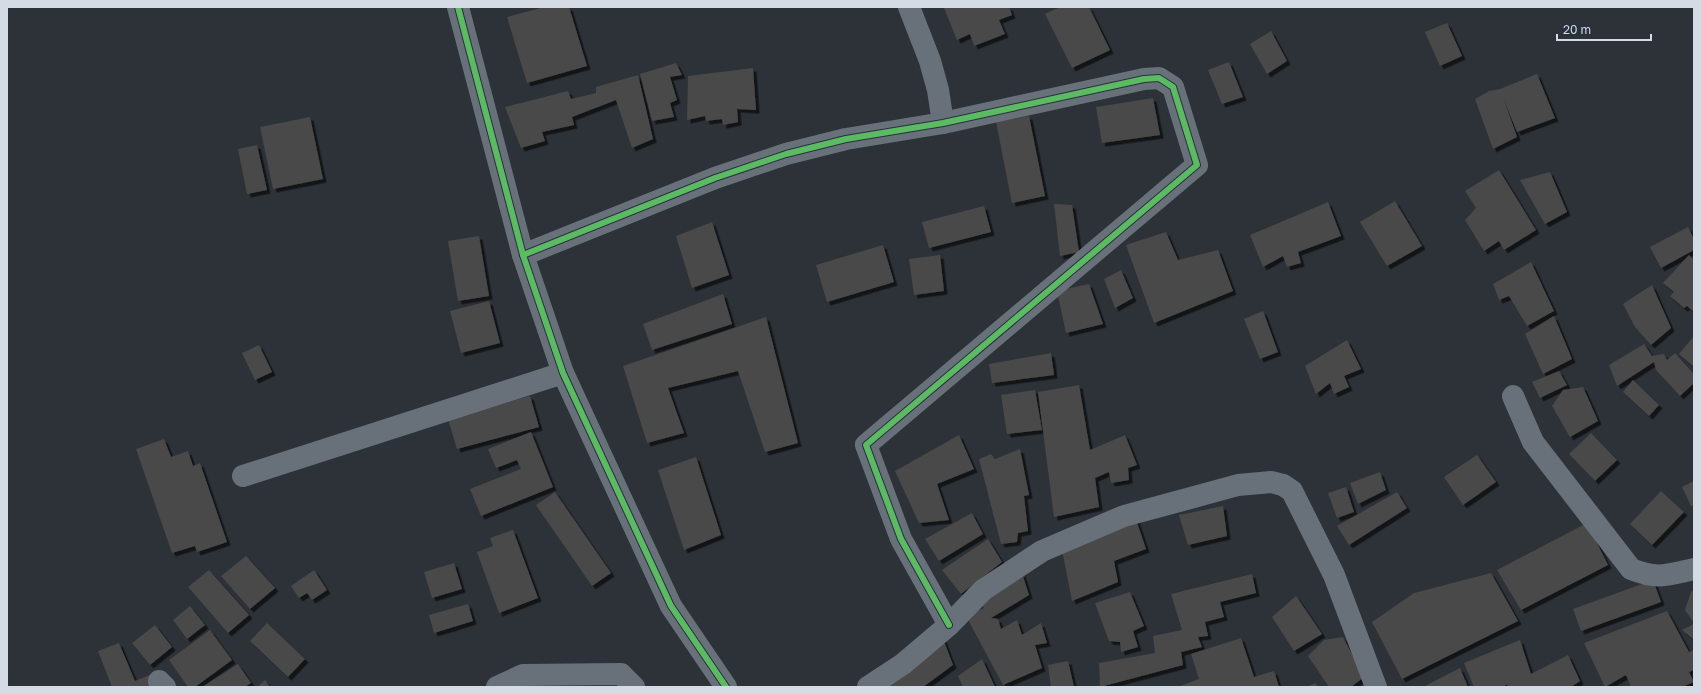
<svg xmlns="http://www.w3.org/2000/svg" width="1701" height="694" viewBox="0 0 1701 694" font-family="'Golos Text',sans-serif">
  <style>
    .building { fill: #494849; filter: url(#shadow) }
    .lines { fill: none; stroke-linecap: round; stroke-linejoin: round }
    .minor { stroke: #68707a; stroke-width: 22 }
    .cycleway-casing { stroke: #26313e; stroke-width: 8 }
    .cycleway { stroke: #5cba63; stroke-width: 6 }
  </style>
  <defs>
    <filter id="shadow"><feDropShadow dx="3.5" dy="3.5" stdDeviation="0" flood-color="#0009"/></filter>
  </defs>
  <rect width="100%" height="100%" fill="#2c3238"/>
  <!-- building -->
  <g class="building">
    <path d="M 544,7 L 569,7 L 587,66 L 527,83 L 507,17 Z"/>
    <path d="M 946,7 L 1009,7 L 1012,15 L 999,20 L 1005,34 L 974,46 L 970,34 L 957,40 L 944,8 Z"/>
    <path d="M 1060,7 L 1089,7 L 1110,50 L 1072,68 L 1045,14 Z"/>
    <path d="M 1447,23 L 1462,56 L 1440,66 L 1425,32 Z"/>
    <path d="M 1271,31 L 1287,61 L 1267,74 L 1250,44 Z"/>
    <path d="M 1229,62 L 1243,97 L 1222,104 L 1208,70 Z"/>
    <path d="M 676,63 L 682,75 L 670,77 L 677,100 L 670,103 L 674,117 L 652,121 L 640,74 Z"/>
    <path d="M 753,68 L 756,110 L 737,109 L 738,122 L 723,125 L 722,119 L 706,121 L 705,116 L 687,120 L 688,76 Z"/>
    <path d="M 1537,74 L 1555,118 L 1517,132 L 1504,100 L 1517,137 L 1493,149 L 1475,99 L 1489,91 L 1500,89 Z"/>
    <path d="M 638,75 L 653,139 L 632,148 L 616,100 L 572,117 L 574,125 L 542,132 L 545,141 L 521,148 L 505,107 L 568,91 L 571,99 L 596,93 L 596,87 Z"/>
    <path d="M 1153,98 L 1160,135 L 1102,143 L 1096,107 Z"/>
    <path d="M 1029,116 L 1045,196 L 1012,203 L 996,122 Z"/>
    <path d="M 310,117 L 323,179 L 273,189 L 260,127 Z"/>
    <path d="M 257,145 L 267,190 L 247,194 L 238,149 Z"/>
    <path d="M 1499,170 L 1536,230 L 1504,250 L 1499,241 L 1484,251 L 1465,220 L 1476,208 L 1465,191 Z"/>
    <path d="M 1550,172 L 1567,212 L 1545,224 L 1520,180 Z"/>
    <path d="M 1395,201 L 1422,246 L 1387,266 L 1360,222 Z"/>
    <path d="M 1328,202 L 1341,236 L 1298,252 L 1301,263 L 1287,267 L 1283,256 L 1263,267 L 1250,235 Z"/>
    <path d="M 1054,204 L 1072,205 L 1079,252 L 1060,256 Z"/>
    <path d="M 984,206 L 991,232 L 929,248 L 922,222 Z"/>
    <path d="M 712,222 L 729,275 L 692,288 L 676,236 Z"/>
    <path d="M 1688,227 L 1694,239 L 1694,250 L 1661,268 L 1650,247 Z"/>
    <path d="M 1166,232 L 1178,260 L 1218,250 L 1233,291 L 1154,323 L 1126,245 Z"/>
    <path d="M 479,236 L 489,296 L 458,301 L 448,241 Z"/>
    <path d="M 883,245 L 894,282 L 827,302 L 816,265 Z"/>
    <path d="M 940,255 L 944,291 L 914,295 L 909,259 Z"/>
    <path d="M 1689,255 L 1694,260 L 1694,312 L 1687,306 L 1684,308 L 1670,296 L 1674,292 L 1663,283 Z"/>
    <path d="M 1531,262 L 1554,311 L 1527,326 L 1509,296 L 1499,300 L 1493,284 Z"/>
    <path d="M 1121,270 L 1133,298 L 1115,308 L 1104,279 Z"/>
    <path d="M 1089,284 L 1103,324 L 1066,333 L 1057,291 Z"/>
    <path d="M 1652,285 L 1671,328 L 1651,345 L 1635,327 L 1623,304 Z"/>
    <path d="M 723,294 L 732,324 L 652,350 L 643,324 Z"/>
    <path d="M 489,301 L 500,343 L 461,353 L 450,311 Z"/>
    <path d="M 1263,311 L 1278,352 L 1260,359 L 1244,319 Z"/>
    <path d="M 1554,316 L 1572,359 L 1543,374 L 1525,334 Z"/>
    <path d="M 766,317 L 798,443 L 765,452 L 738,371 L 668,388 L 684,433 L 647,443 L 623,366 Z"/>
    <path d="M 1694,336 L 1694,367 L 1679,354 Z"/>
    <path d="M 1347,340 L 1361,369 L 1344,376 L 1349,387 L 1334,394 L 1330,383 L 1316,394 L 1305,366 Z"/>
    <path d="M 1644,344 L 1652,356 L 1664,354 L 1667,360 L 1675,353 L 1694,374 L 1694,383 L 1680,396 L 1656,370 L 1654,362 L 1617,386 L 1609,365 Z"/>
    <path d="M 259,345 L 272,372 L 255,380 L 242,353 Z"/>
    <path d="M 1051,353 L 1054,375 L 992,383 L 989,364 Z"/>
    <path d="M 1559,371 L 1567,385 L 1540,398 L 1532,382 Z"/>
    <path d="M 1633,380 L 1659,405 L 1649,416 L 1623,392 Z"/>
    <path d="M 1079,385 L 1090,450 L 1125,435 L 1137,465 L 1128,468 L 1129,480 L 1111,483 L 1109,472 L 1095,478 L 1099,507 L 1054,517 L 1038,392 Z"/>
    <path d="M 1583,387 L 1598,421 L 1570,437 L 1552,406 L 1563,390 Z"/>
    <path d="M 1035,390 L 1042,430 L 1007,434 L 1001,395 Z"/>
    <path d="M 530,396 L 539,427 L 457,449 L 448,419 Z"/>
    <path d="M 531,432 L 553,487 L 481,516 L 470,489 L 521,469 L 517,460 L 496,468 L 488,449 Z"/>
    <path d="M 1591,433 L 1617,460 L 1595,481 L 1569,454 Z"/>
    <path d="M 959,435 L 974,469 L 937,484 L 949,520 L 919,523 L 895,471 Z"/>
    <path d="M 164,439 L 171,457 L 188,451 L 193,466 L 200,463 L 227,542 L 197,552 L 195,546 L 172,553 L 136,449 Z"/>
    <path d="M 1020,449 L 1029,495 L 1024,496 L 1028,531 L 1018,533 L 1017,542 L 1001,544 L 979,459 L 991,454 L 995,459 Z"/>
    <path d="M 1477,455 L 1496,482 L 1463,505 L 1444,477 Z"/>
    <path d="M 696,457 L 721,535 L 684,550 L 658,470 Z"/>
    <path d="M 1380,472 L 1386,490 L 1358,504 L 1350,483 Z"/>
    <path d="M 1694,481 L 1694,505 L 1691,506 L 1682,487 Z"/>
    <path d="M 1346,487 L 1354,512 L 1337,518 L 1328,493 Z"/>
    <path d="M 1661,491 L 1684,512 L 1652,545 L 1630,524 Z"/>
    <path d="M 555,492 L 611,573 L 592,586 L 536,505 Z"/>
    <path d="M 1397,492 L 1407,508 L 1349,545 L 1337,526 Z"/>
    <path d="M 1223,506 L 1227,536 L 1188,545 L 1179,515 Z"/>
    <path d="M 972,513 L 983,534 L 939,561 L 925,539 Z"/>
    <path d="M 1135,516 L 1146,549 L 1114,561 L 1118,582 L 1072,601 L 1062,550 Z"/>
    <path d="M 1587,523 L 1608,565 L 1521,610 L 1497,570 Z"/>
    <path d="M 513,530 L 538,598 L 499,613 L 477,552 L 493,546 L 490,538 Z"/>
    <path d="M 988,539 L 1002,562 L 961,594 L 942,570 Z"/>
    <path d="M 246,556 L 275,588 L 250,609 L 221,576 Z"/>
    <path d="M 454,563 L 462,589 L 432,598 L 424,572 Z"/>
    <path d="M 209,570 L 249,615 L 228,633 L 188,587 Z"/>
    <path d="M 314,570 L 327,590 L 312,600 L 307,593 L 299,598 L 291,586 Z"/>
    <path d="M 1022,573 L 1029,595 L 991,618 L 998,619 L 1001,629 L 1017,620 L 1022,635 L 1041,623 L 1047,643 L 1035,645 L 1042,668 L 1003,685 L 966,616 L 984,608 L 981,603 Z"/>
    <path d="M 1491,573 L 1518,621 L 1402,679 L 1372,622 L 1414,593 Z"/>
    <path d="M 1252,574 L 1256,593 L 1220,602 L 1224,617 L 1205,622 L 1208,636 L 1198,637 L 1202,647 L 1181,652 L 1183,665 L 1100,687 L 1099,663 L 1155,653 L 1153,636 L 1182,630 L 1171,594 Z"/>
    <path d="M 1653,580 L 1661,602 L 1581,631 L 1573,609 Z"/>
    <path d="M 1694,590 L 1694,623 L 1685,610 L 1691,592 Z"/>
    <path d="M 1130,592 L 1144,626 L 1133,631 L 1138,647 L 1121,652 L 1120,642 L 1109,641 L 1095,603 Z"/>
    <path d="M 1296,596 L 1322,634 L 1294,651 L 1272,617 Z"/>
    <path d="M 468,604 L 473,621 L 434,633 L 429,615 Z"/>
    <path d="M 190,606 L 205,625 L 187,639 L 173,620 Z"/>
    <path d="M 1667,611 L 1689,652 L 1694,650 L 1694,670 L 1689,672 L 1694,682 L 1682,687 L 1631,687 L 1626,675 L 1605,687 L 1584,643 Z"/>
    <path d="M 267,623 L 305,659 L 288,677 L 250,641 Z"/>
    <path d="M 1694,624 L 1694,638 L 1693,639 L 1682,630 Z"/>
    <path d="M 155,625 L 172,647 L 150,665 L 132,643 Z"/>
    <path d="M 210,630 L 232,660 L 195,687 L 188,687 L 169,660 Z"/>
    <path d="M 942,636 L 953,665 L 923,687 L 871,687 Z"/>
    <path d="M 1343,637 L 1364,677 L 1351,687 L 1329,687 L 1308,656 L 1324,640 Z"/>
    <path d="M 1241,638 L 1254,677 L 1274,671 L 1279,687 L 1177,687 L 1199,679 L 1191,654 Z"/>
    <path d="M 1520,640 L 1531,674 L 1568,655 L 1580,681 L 1571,687 L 1508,687 L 1507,685 L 1513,682 L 1502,687 L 1474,687 L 1464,663 Z"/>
    <path d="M 119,643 L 135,681 L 152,674 L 158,687 L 112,687 L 98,651 Z"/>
    <path d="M 982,659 L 995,687 L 963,687 L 958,676 Z"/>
    <path d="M 1068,661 L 1074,687 L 1051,687 L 1048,665 Z"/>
    <path d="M 238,664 L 251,683 L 245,687 L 202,687 Z"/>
    <path d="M 1460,668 L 1468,687 L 1423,687 Z"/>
    <path d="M 265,680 L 270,687 L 257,687 Z"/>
    <path d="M 1316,683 L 1317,687 L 1305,687 Z"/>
  </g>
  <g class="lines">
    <!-- minor -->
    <g class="minor">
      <path d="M 458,7 L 523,255 L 563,373 L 671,606 L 726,687"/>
      <path d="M 909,7 L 930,61 L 938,90 L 943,123"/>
      <path d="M 523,255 L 715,178 L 786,154 L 846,139 L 943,123 L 1144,79 L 1159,78 L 1173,87 L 1197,165 L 866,445 L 901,539 L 949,625"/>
      <path d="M 1513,396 L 1533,442 L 1631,569 C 1659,580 1666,575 1694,569"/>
      <path d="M 243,476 L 563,373"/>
      <path d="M 159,681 L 165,687"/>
      <path d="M 497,687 L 523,675 L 621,674 L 634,687"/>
      <path d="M 868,687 L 903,664 L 949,625 L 983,590 L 1042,551 L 1124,516 L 1238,485 L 1271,482 L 1283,485 L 1292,491 L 1334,575 L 1376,687"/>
    </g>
    <!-- cycleway casing -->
    <g class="cycleway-casing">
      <g id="cycleway">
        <path d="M 458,7 L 523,255 L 563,373 L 671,606 L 726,687"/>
        <path d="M 523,255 L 715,178 L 786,154 L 846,139 L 943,123 L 1144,79 L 1159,78 L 1173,87 L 1197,165 L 866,445 L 901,539 L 949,625"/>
      </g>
    </g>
    <!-- cycleway -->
    <use href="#cycleway" class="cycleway"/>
  </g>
  <!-- border -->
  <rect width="1701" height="694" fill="none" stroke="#d5dbe4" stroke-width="16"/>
  <!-- scale -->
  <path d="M1557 34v6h94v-6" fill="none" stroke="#d5dbe4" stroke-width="2"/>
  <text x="1563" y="34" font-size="12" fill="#d5dbe4" stroke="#26313e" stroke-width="3" paint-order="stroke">20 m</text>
</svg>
